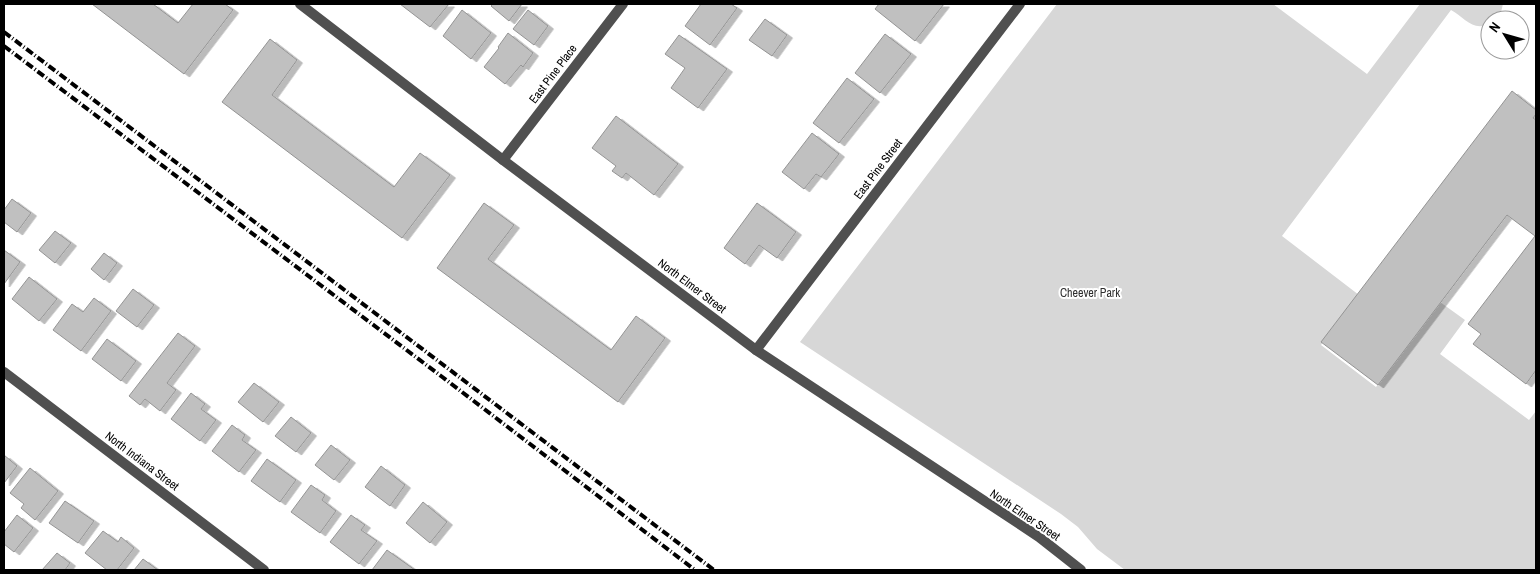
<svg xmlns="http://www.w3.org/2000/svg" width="1540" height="574" viewBox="0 0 1540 574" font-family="'Archivo Narrow',sans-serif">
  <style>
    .green { fill: #d7d7d7 }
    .building { fill: #c0c0c0; stroke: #949494; filter: url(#shadow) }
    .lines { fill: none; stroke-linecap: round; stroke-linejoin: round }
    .minor { stroke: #505050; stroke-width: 10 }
    .rail { stroke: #000; stroke-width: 4; stroke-dasharray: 8 2.5 1 2.5; stroke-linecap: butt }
    .labels { text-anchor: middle; stroke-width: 4; stroke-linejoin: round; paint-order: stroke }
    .street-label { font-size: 12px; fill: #000; stroke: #fff }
    .park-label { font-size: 12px; fill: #2e2e2e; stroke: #fff }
  </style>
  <defs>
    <filter id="shadow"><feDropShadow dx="5.5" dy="3" stdDeviation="0" flood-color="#0004"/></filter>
  </defs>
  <rect width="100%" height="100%" fill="#fff"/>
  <!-- green -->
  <path class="green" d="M 1057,4 L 1273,4 L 1367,74 L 1420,4 L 1503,4 L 1501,12 L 1496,18 L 1490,20 L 1490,23 C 1474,33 1464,17 1451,10 L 1282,236 L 1359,295 L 1321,345 L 1376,387 L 1440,302 L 1465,320 L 1440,354 L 1529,420 L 1536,411 L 1536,570 L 1125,570 L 1097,549 L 1078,527 L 1061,514 L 800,342 Z"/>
  <!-- building -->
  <g class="building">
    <path d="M 92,4 L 153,4 L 178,23 L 193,4 L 225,4 L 233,10 L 184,74 Z"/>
    <path d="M 400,4 L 449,4 L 430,27 Z"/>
    <path d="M 493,4 L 522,4 L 509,21 L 491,6 Z"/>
    <path d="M 701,4 L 731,4 L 737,8 L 710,45 L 685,26 Z"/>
    <path d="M 879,4 L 944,4 L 915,41 L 875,9 Z"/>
    <path d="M 462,10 L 491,33 L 471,59 L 443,36 Z"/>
    <path d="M 528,10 L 548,26 L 534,45 L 513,29 Z"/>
    <path d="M 765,19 L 787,35 L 772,56 L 749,40 Z"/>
    <path d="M 508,33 L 533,53 L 523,67 L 521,65 L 505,84 L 484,67 L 499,48 L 498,47 Z"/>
    <path d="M 885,34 L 911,54 L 880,93 L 855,73 Z"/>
    <path d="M 679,35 L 727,69 L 698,108 L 671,88 L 685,68 L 665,54 Z"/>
    <path d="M 270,39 L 297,60 L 272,95 L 394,187 L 420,153 L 450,175 L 402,238 L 222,102 Z"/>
    <path d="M 847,78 L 874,99 L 839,143 L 813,123 Z"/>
    <path d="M 1512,91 L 1536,110 L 1536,114 L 1533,118 L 1536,120 L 1536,370 L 1526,384 L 1473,344 L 1481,334 L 1468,324 L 1535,236 L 1507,215 L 1378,385 L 1321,342 Z"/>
    <path d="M 616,116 L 678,164 L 654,195 L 626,173 L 622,178 L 612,171 L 616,166 L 592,148 Z"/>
    <path d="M 812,133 L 839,154 L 821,177 L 816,174 L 804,189 L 782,172 Z"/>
    <path d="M 12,199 L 31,213 L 17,232 L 4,222 L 4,210 Z"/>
    <path d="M 484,203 L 514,225 L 488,259 L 611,350 L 636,316 L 665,338 L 618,402 L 437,268 Z"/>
    <path d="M 757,203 L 796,232 L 777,258 L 759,245 L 745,264 L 724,248 Z"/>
    <path d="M 55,231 L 71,243 L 55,263 L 39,250 Z"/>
    <path d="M 4,250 L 20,262 L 4,284 Z"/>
    <path d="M 104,253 L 117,263 L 104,280 L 91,269 Z"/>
    <path d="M 29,277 L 57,299 L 39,321 L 12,299 Z"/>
    <path d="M 133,289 L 154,305 L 137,327 L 116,311 Z"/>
    <path d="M 94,298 L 111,311 L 81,351 L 53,330 L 72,304 L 83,312 Z"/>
    <path d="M 178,333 L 195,346 L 167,383 L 176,390 L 160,411 L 145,399 L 140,405 L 129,396 Z"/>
    <path d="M 107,339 L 136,361 L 121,381 L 92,359 Z"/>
    <path d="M 254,383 L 279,402 L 263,422 L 238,402 Z"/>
    <path d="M 191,393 L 205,404 L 201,409 L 216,420 L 200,441 L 171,419 Z"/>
    <path d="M 291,417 L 311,433 L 296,452 L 275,436 Z"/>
    <path d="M 232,425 L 245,435 L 242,440 L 256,450 L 239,472 L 212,451 Z"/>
    <path d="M 331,445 L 350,460 L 334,480 L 315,465 Z"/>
    <path d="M 4,455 L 17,466 L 4,483 Z"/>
    <path d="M 267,459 L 296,480 L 280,502 L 251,481 Z"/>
    <path d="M 381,466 L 405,485 L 390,506 L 365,487 Z"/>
    <path d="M 30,468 L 58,491 L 35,520 L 21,508 L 24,504 L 10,493 Z"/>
    <path d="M 311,485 L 325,495 L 322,500 L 336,511 L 320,533 L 291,512 Z"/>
    <path d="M 65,501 L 94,521 L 78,543 L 49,523 Z"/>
    <path d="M 423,502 L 447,522 L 430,543 L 406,523 Z"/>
    <path d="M 17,515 L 33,528 L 14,552 L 4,544 L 4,532 Z"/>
    <path d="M 351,515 L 365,525 L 361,530 L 377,541 L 359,564 L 330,542 Z"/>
    <path d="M 103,531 L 118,542 L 121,537 L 134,548 L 117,570 L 107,570 L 85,553 Z"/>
    <path d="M 387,550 L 415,570 L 372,570 Z"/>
    <path d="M 57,553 L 70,563 L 65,570 L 42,570 Z"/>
    <path d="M 143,559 L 158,570 L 134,570 Z"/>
  </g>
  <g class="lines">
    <!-- minor -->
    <g class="minor">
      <path d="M 300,4 L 503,160 L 756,350 L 1039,537 L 1081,570"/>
      <path d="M 503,160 L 623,4"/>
      <path d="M 756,350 L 1020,4"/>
      <path d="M 4,372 L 264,570"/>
    </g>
    <!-- rail -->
    <g class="rail">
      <path d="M 4,32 L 714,570"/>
      <path d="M 4,46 L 441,376 L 695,570"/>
    </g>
  </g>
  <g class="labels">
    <!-- street labels -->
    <g class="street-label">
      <text transform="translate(553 74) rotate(-53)" y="4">East Pine Place</text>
      <text transform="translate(878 169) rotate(-53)" y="4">East Pine Street</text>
      <text transform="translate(692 286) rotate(37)" y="4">North Elmer Street</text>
      <text transform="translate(142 461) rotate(37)" y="4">North Indiana Street</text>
      <text transform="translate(1025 515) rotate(34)" y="4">North Elmer Street</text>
    </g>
    <!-- park labels -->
    <g class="park-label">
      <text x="1090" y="297">Cheever Park</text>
    </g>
  </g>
  <!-- border -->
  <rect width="1540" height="574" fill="none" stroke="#000000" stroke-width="10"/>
  <!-- north arrow -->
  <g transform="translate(1505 35) rotate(307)"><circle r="24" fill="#ffffff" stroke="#999999"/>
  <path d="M0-4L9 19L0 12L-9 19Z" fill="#000000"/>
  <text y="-8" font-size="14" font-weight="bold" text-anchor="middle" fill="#000000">N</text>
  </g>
</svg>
